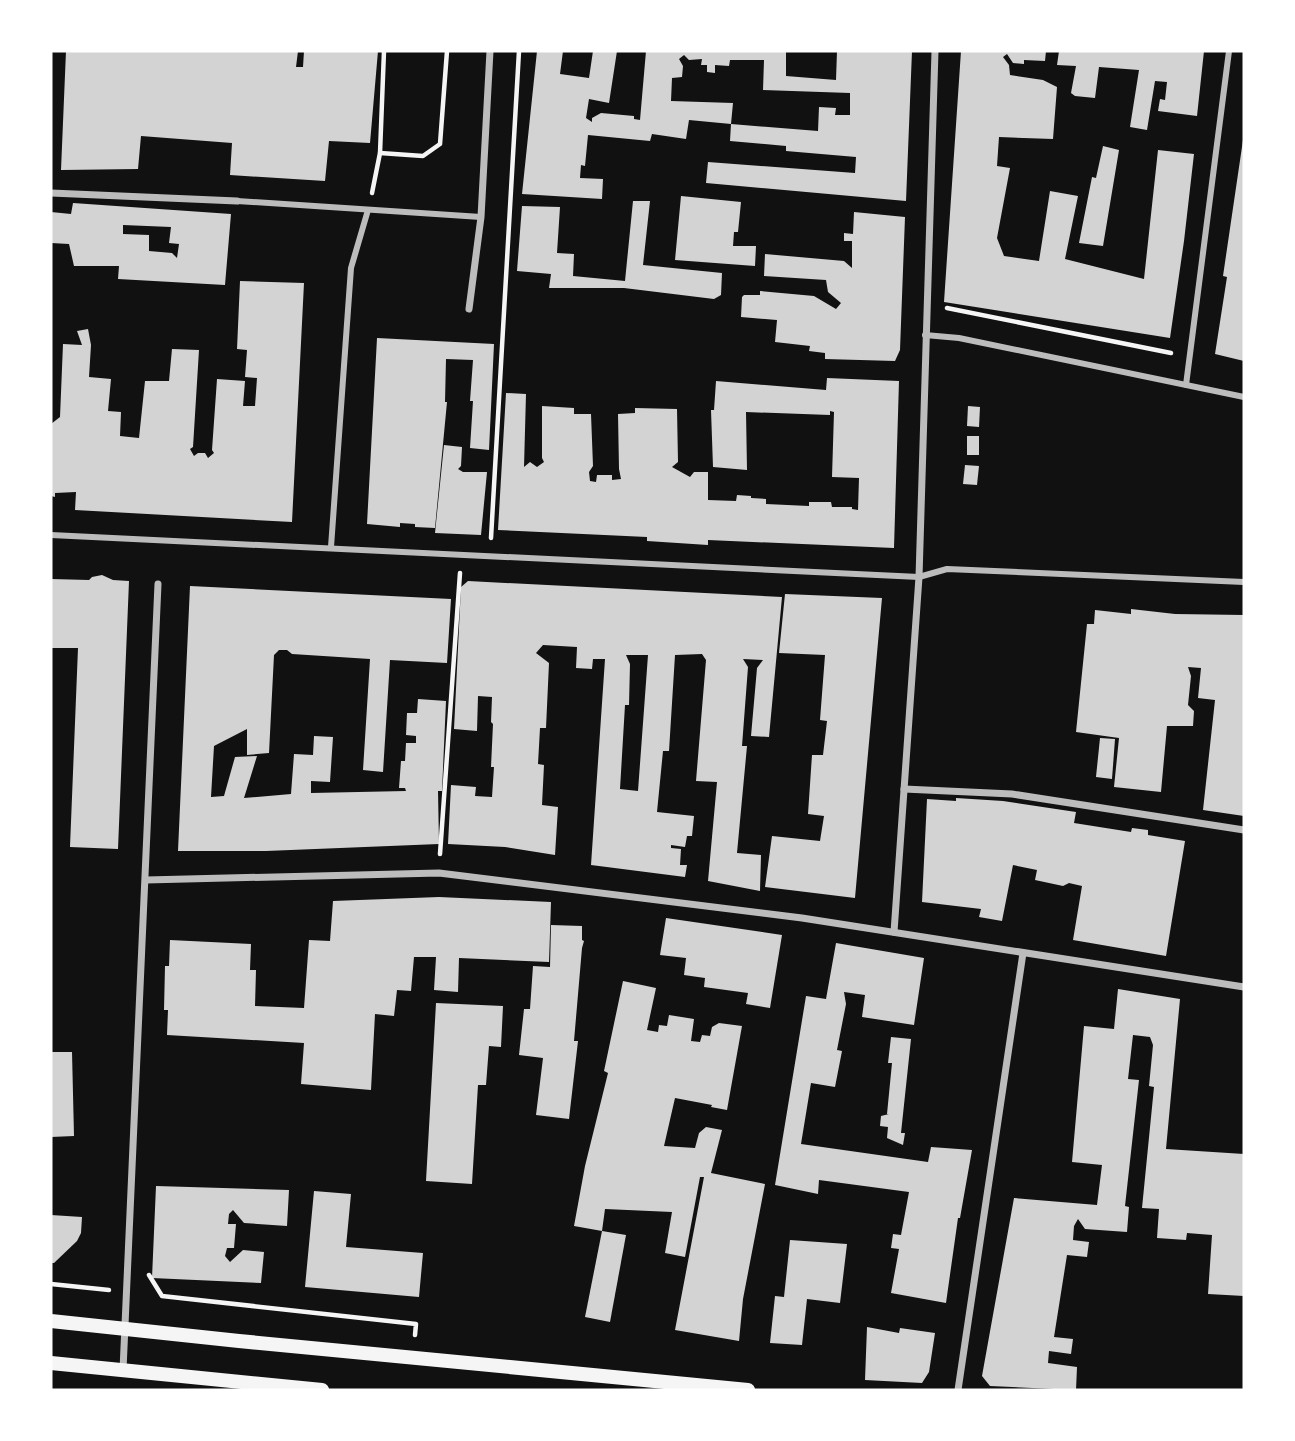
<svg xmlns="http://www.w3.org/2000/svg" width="1295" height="1441" viewBox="0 0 1295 1441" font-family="'Noto Sans',sans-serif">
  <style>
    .building { fill: #d3d3d3; fill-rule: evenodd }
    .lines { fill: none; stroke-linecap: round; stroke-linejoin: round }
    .path { stroke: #f5f5f5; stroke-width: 4.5 }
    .pedestrian { stroke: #bcbcbc; stroke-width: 6 }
    .minor { stroke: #bcbcbc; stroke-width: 7 }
    .secondary { stroke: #f5f5f5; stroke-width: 14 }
  </style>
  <rect width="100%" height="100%" fill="#111"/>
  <!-- building -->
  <g class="building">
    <path d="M 66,51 L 298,51 L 296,67 L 303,67 L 304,51 L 378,51 L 370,143 L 329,141 L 325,181 L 230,175 L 232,143 L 141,136 L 138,169 L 61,170 Z"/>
    <path d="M 537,51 L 563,51 L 560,74 L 589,78 L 593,51 L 617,51 L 609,103 L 589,99 L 586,118 L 592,122 L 592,118 L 601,113 L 634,116 L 634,119 L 640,120 L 646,51 L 786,51 L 786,76 L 836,80 L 837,51 L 912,51 L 906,201 L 706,183 L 708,162 L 855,173 L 856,157 L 786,151 L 786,146 L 730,141 L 731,124 L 818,131 L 819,107 L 836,108 L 835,115 L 850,115 L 850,93 L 763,90 L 764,60 L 730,60 L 729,66 L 715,65 L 715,73 L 707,72 L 707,65 L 701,65 L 702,59 L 689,60 L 684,55 L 679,59 L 683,66 L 682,77 L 672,78 L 671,101 L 733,103 L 731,124 L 689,120 L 686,139 L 652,134 L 650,141 L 588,135 L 585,166 L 581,165 L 580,178 L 603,179 L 602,199 L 522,194 Z"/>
    <path d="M 961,51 L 1046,51 L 1045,61 L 1024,60 L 1024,64 L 1013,63 L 1007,54 L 1003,57 L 1009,65 L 1010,75 L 1043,80 L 1057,87 L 1053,139 L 999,137 L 997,166 L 1010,168 L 997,238 L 1004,256 L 1039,261 L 1050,191 L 1078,196 L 1065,259 L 1144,279 L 1158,150 L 1194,154 L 1184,241 L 1170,338 L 944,302 Z"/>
    <path d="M 1059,51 L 1204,51 L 1197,116 L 1158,111 L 1160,99 L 1165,100 L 1167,82 L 1155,81 L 1147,130 L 1130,127 L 1139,70 L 1099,67 L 1095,98 L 1075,96 L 1071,93 L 1076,66 L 1057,65 Z"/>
    <path d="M 1243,140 L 1244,140 L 1244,361 L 1215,354 L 1227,277 L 1223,276 Z"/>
    <path d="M 1103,146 L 1119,150 L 1103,246 L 1079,243 L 1092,177 L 1096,178 Z"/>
    <path d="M 681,196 L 741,202 L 738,232 L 734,232 L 733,246 L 756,246 L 755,266 L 675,260 Z"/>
    <path d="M 633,201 L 650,201 L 643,265 L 722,273 L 721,295 L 714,299 L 624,288 L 549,288 L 551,274 L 517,271 L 522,206 L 560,207 L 557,253 L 574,254 L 573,276 L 625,281 Z"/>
    <path d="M 73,203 L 231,214 L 225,285 L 118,279 L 119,266 L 74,266 L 69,244 L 51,243 L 51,212 L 71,214 ZM 123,225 L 171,227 L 169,243 L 179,244 L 177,258 L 172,253 L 149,251 L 149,235 L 123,234 Z"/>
    <path d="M 854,212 L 905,217 L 900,350 L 895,361 L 825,359 L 825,353 L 809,351 L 810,346 L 775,342 L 777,320 L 741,317 L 742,297 L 744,295 L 760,295 L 760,291 L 814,296 L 836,309 L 841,303 L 828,292 L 826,280 L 764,276 L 765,254 L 844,261 L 852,268 L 852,241 L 844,241 L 844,233 L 853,234 Z"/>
    <path d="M 240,281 L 304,283 L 292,522 L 75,510 L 76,492 L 55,493 L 55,497 L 51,496 L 51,424 L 60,417 L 63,344 L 82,345 L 77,331 L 88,329 L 91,345 L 89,377 L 111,379 L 108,411 L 121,412 L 120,436 L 139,438 L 145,381 L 169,381 L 172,349 L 199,350 L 193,447 L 190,449 L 194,456 L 198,453 L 205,453 L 208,458 L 214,453 L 212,450 L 217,379 L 245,381 L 243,406 L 255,406 L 257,378 L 245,377 L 247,350 L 237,349 Z"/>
    <path d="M 377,338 L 494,344 L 489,450 L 470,448 L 473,401 L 470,401 L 473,360 L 446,359 L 445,402 L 447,402 L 435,528 L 415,527 L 415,524 L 400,523 L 400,527 L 367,524 Z"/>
    <path d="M 827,378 L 899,381 L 894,548 L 708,540 L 708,545 L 647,541 L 647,537 L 498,530 L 506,393 L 526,394 L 524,467 L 530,462 L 537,467 L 544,462 L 542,458 L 542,406 L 574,408 L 574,414 L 591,414 L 593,466 L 589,472 L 590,481 L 596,482 L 597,475 L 612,475 L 612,480 L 621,479 L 619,469 L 618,414 L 635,413 L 635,408 L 677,409 L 678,462 L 672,467 L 690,477 L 694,472 L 708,472 L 708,500 L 736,501 L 737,495 L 751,496 L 751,498 L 766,499 L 766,504 L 809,506 L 809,502 L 831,502 L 832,507 L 852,507 L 852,509 L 858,510 L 859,478 L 832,477 L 834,412 L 830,411 L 830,415 L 746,412 L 747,470 L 713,467 L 711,410 L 714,410 L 716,381 L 826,390 Z"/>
    <path d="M 968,406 L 980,407 L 979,427 L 967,426 Z"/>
    <rect x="967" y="436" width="12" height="19"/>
    <path d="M 444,445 L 462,447 L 461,466 L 458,469 L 463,472 L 487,472 L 481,535 L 435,533 Z"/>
    <path d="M 965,465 L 979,466 L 977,485 L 963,484 Z"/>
    <path d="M 102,575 L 113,580 L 129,581 L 118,849 L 70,847 L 78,648 L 51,648 L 51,579 L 89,580 L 92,577 Z"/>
    <path d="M 468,581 L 782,597 L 769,737 L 751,736 L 757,668 L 763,660 L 743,659 L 748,667 L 742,746 L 747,746 L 737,853 L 761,855 L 760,891 L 708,881 L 717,782 L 696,781 L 706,660 L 702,654 L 675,655 L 669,751 L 663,751 L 657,812 L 694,816 L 692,836 L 687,836 L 685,847 L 671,845 L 671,848 L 681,849 L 680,865 L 687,865 L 685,877 L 591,865 L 605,659 L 593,659 L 592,669 L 576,668 L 577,647 L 543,645 L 536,653 L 549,663 L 546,728 L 540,728 L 538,764 L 544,765 L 542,805 L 558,807 L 555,855 L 505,847 L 448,844 L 451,785 L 476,787 L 475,796 L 492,797 L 494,767 L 491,767 L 493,724 L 491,722 L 492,697 L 478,696 L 477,731 L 454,729 L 461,587 ZM 626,655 L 648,655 L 638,791 L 620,789 L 625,705 L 629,705 L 630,664 Z"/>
    <path d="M 190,586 L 451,599 L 447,663 L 390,660 L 383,772 L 363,770 L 370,659 L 292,654 L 287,650 L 279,650 L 274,655 L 269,753 L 247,755 L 247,729 L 214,746 L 211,797 L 224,796 L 235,757 L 257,756 L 244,798 L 291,794 L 294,754 L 313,755 L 314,736 L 333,737 L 330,782 L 311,781 L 311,793 L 406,791 L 405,788 L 399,788 L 401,761 L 405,761 L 406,743 L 416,743 L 416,736 L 406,735 L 407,713 L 417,713 L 418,699 L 446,701 L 442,791 L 438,791 L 439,844 L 266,851 L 178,851 Z"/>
    <path d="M 785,594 L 882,598 L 855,898 L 765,887 L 772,836 L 820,841 L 824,816 L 808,814 L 812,755 L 823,755 L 827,721 L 820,720 L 825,655 L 779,653 Z"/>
    <path d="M 1131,609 L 1175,614 L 1244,615 L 1244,816 L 1203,810 L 1215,700 L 1198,698 L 1201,668 L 1188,667 L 1191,676 L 1188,705 L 1194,711 L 1193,726 L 1167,726 L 1161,792 L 1114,787 L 1119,738 L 1076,732 L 1087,624 L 1094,624 L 1095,610 L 1131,614 Z"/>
    <path d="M 1100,738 L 1115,739 L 1112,779 L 1096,777 Z"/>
    <path d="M 956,798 L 1003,801 L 1076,812 L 1074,823 L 1131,832 L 1132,828 L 1148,830 L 1148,835 L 1185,841 L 1166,956 L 1073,940 L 1082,886 L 1069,883 L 1063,886 L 1035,880 L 1037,870 L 1013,865 L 1002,921 L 979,917 L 981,909 L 922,902 L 927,799 L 956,801 Z"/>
    <path d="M 439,897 L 551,902 L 549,962 L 459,958 L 458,992 L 434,990 L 436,957 L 414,957 L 411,991 L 397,990 L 394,1016 L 375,1014 L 371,1090 L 301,1084 L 304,1043 L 167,1035 L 168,1010 L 164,1010 L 165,966 L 169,966 L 170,940 L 251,944 L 250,970 L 256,970 L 255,1006 L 304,1008 L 309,940 L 330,941 L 333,901 Z"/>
    <path d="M 666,918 L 782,935 L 770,1008 L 746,1004 L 748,993 L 704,987 L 705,978 L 684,975 L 686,958 L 660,955 Z"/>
    <path d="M 551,925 L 582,926 L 582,940 L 584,941 L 582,948 L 574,1041 L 578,1041 L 569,1119 L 536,1115 L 543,1058 L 519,1055 L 524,1009 L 530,1009 L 533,966 L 550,967 Z"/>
    <path d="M 836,943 L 924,958 L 914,1025 L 862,1017 L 865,995 L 844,992 L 846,1004 L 837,1050 L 842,1051 L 835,1087 L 811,1083 L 801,1144 L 928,1162 L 931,1147 L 972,1150 L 960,1218 L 958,1218 L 946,1303 L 891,1293 L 899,1249 L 891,1248 L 893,1234 L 901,1235 L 909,1192 L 819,1180 L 818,1194 L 775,1185 L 806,996 L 826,999 Z"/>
    <path d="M 623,981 L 656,988 L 647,1030 L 658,1032 L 659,1025 L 667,1026 L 669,1015 L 694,1019 L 691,1041 L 700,1042 L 702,1035 L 710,1036 L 712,1027 L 719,1023 L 742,1026 L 727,1110 L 711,1107 L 712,1105 L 675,1098 L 664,1146 L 695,1148 L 699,1133 L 706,1127 L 722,1130 L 711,1173 L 765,1184 L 743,1299 L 739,1341 L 675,1330 L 704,1177 L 700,1177 L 685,1257 L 665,1253 L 672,1212 L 605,1209 L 602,1231 L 574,1226 L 585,1166 L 608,1073 L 604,1071 Z"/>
    <path d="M 1118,989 L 1180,999 L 1166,1149 L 1244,1154 L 1244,1296 L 1208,1294 L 1212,1235 L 1187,1233 L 1186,1240 L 1157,1238 L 1159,1209 L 1142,1208 L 1154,1087 L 1149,1086 L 1153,1045 L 1150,1037 L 1133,1035 L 1128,1079 L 1139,1080 L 1125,1206 L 1129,1207 L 1127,1232 L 1085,1229 L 1078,1219 L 1074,1226 L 1073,1240 L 1089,1242 L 1087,1257 L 1067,1255 L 1054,1337 L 1073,1339 L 1071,1354 L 1049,1351 L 1048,1363 L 1077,1367 L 1076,1390 L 990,1386 L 982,1376 L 1014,1198 L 1097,1205 L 1102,1165 L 1072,1162 L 1084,1026 L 1114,1029 Z"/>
    <path d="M 436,1003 L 503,1006 L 501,1047 L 489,1046 L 486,1085 L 478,1085 L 472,1184 L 426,1181 Z"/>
    <path d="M 891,1037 L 911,1039 L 901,1133 L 905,1133 L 903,1145 L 887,1138 L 888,1127 L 880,1126 L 881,1116 L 889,1114 L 887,1114 L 892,1063 L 888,1063 Z"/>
    <path d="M 51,1052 L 72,1052 L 74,1136 L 51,1137 Z"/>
    <path d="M 156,1186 L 289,1190 L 287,1226 L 244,1223 L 233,1210 L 229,1214 L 228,1224 L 236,1224 L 234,1248 L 227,1248 L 225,1256 L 230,1262 L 243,1250 L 264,1252 L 261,1283 L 152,1278 Z"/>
    <path d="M 314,1191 L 351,1194 L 346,1247 L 423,1253 L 419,1297 L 305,1287 Z"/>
    <path d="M 51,1215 L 82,1217 L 81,1233 L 77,1241 L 54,1263 L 51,1263 Z"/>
    <path d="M 602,1231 L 626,1235 L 610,1322 L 585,1317 Z"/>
    <path d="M 790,1240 L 847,1244 L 840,1303 L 807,1299 L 802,1345 L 770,1343 L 775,1296 L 784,1297 Z"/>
    <path d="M 867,1327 L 899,1333 L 900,1328 L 935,1333 L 929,1372 L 922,1383 L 865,1380 Z"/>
  </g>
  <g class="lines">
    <!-- path -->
    <g class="path">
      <path d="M 380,153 L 423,156 L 440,144 L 447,51"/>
      <path d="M 372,193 L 380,153 L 384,51"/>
      <path d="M 947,308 L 1171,353"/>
      <path d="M 491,538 L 519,51"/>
      <path d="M 440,854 L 460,573"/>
      <path d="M 149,1275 L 162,1296 L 416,1324 L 415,1335"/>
      <path d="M 51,1284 L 109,1290"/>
    </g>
    <!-- pedestrian -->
    <g class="pedestrian">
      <path d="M 237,201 L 481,217"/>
      <path d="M 925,335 L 959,338 L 1244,397"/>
      <path d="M 1186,385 L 1229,51"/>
      <path d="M 51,535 L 919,577 L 947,569 L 1244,582"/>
      <path d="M 331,547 L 351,268 L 368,210"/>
    </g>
    <!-- minor -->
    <g class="minor">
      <path d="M 51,193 L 237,201"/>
      <path d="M 469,309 L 481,217 L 490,51"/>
      <path d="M 904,789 L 1012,794 L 1244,830"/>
      <path d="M 146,880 L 439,873 L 802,918 L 1244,987"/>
      <path d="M 894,932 L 919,577 L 935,51"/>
      <path d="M 123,1370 L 158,584"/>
      <path d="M 958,1390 L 1023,953"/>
    </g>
    <!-- secondary -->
    <g class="secondary">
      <path d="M 51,1321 L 239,1341 L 748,1390"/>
      <path d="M 51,1363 L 322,1390"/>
    </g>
  </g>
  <!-- border -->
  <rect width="1295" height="1441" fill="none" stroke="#ffffff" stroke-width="105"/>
</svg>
